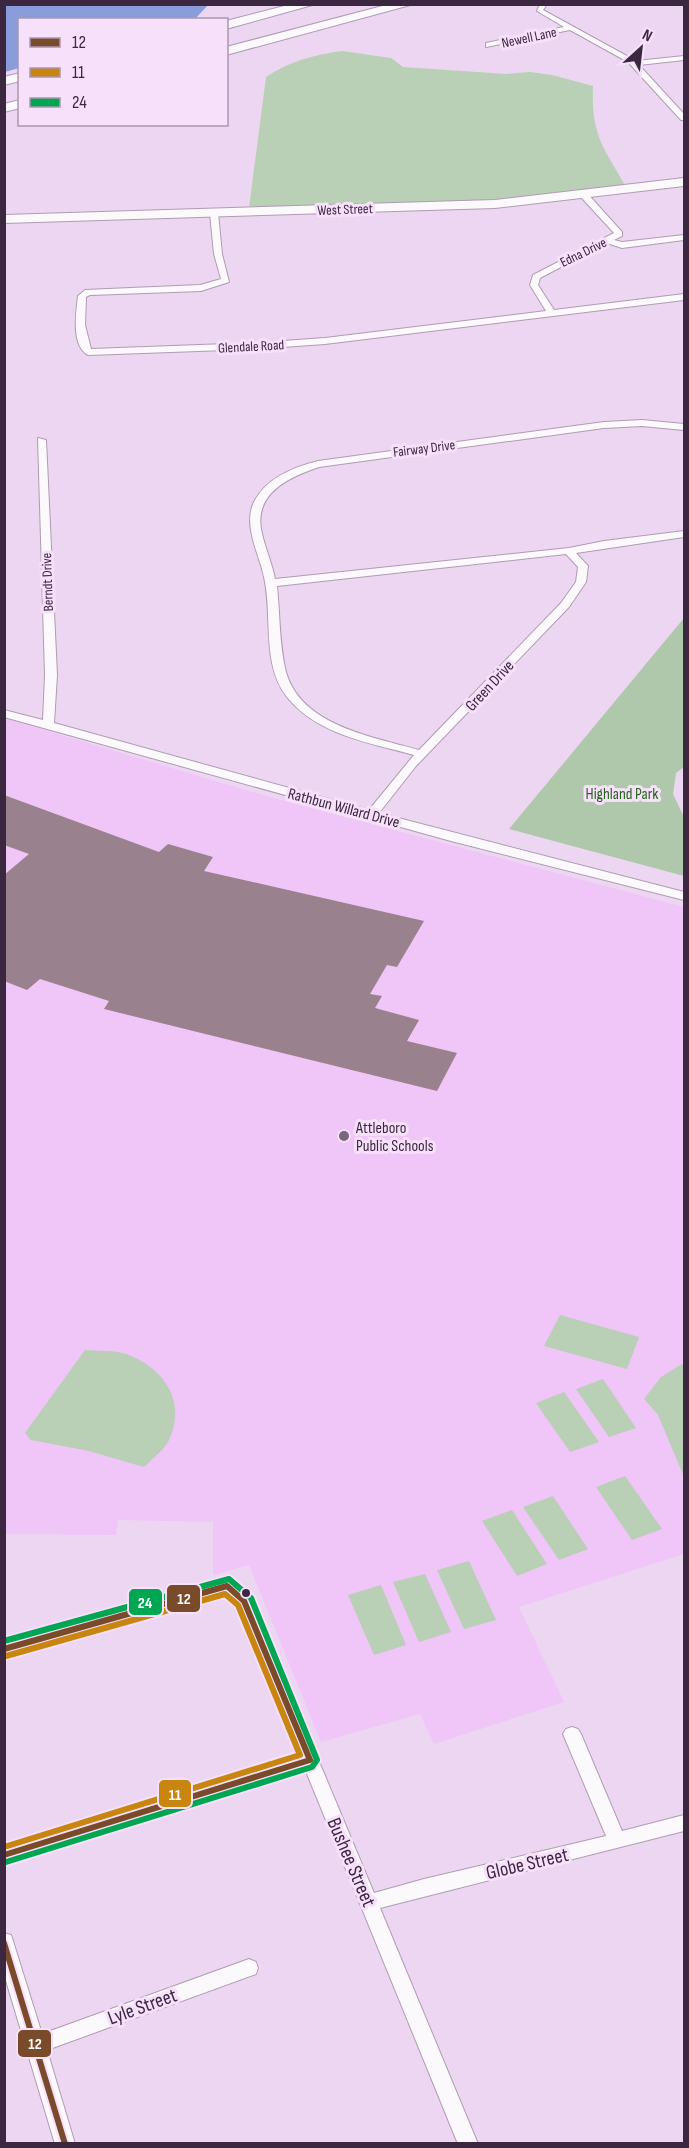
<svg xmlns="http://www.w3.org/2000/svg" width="689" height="2148" viewBox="0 0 689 2148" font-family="'Sofia Sans Condensed',sans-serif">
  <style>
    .built { fill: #f0c5f8 }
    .green { fill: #b9cfb6 }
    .forest { fill: #afc8ac }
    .water { fill: #889dd9 }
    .building { fill: #99818d }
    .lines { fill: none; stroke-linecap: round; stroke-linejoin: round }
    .minor-casing { stroke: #af9cb3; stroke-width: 2 }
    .secondary-casing { stroke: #af9cb3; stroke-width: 2 }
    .motorway-casing { stroke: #af9cb3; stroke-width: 2 }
    .minor { fill: #fcf9fd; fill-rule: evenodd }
    .secondary { fill: #fcf9fd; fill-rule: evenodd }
    .motorway { fill: #fcf9fd; fill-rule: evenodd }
    .bus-1-casing { stroke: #f6e0fa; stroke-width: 10 }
    .bus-2-casing { stroke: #f6e0fa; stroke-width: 10 }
    .bus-3-casing { stroke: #f6e0fa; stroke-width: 10 }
    .bus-1 { stroke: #7a4b2a; stroke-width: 6 }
    .bus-2 { stroke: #c88610; stroke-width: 6 }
    .bus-3 { stroke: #00a651; stroke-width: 6 }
    .poi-dot { fill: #7a647e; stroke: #f6e0fa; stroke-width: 2 }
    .bus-dot { fill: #3c2740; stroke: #f6e0fa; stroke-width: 2 }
    .labels { text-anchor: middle; stroke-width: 6; stroke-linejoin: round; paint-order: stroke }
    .far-street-label { font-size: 14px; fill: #3c2740; stroke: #f6e0fa }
    .street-label { font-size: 16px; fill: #3c2740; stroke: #f6e0fa }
    .park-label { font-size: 16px; fill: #27641d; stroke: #f6e0fa }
    .poi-label { font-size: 16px; fill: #3c2740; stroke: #f6e0fa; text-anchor: start }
    .near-street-label { font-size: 20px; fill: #3c2740; stroke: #f6e0fa }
    .line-badge { stroke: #f6e0fa; stroke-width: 2 }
    .badge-label { font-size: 16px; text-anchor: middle; font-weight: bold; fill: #fff }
  </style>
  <rect width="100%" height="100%" fill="#edd6f1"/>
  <!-- built -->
  <path class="built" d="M 4,718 L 266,796 L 684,907 L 684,1364 L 644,1399 L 658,1415 L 684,1477 L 684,1554 L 519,1607 L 564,1702 L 434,1744 L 420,1714 L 321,1742 L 249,1565 L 213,1575 L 213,1522 L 118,1520 L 116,1535 L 5,1534 Z"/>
  <!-- green -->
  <g class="green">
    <path d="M 342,51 L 391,58 L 403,67 L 506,74 L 530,72 L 552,75 L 593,86 C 591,134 602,145 625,185 L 506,200 L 249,208 L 266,77 C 290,61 314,55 342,51 Z"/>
    <path d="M 560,1315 L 639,1337 L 627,1369 L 544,1346 Z"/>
    <path d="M 85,1350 C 98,1351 114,1350 126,1354 C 164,1368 187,1401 169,1440 C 164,1450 152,1459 144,1467 L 89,1451 L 31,1440 L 25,1433 Z"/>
    <path d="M 682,1364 L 684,1364 L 684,1477 L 658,1415 L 644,1399 L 661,1377 Z"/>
    <path d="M 603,1379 L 636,1428 L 609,1437 L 576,1389 Z"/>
    <path d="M 564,1392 L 599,1442 L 570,1452 L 536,1403 Z"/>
    <path d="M 625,1476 L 662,1529 L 632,1540 L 596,1487 Z"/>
    <path d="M 553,1496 L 588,1549 L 559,1560 L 523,1507 Z"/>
    <path d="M 512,1510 L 547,1564 L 517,1576 L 482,1521 Z"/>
    <path d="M 469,1561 L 496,1620 L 464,1629 L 437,1570 Z"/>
    <path d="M 425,1574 L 451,1632 L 419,1642 L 393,1582 Z"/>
    <path d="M 381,1585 L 406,1645 L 374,1655 L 348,1595 Z"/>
  </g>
  <!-- forest -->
  <path class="forest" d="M 684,618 L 684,767 L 676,773 L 673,794 L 684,817 L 684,876 L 509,829 Z"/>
  <!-- water -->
  <path class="water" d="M 4,5 L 5,4 L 208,5 L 195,19 L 20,20 L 19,68 L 5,72 Z"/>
  <!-- building -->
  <path class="building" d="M 4,795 L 159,852 L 168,844 L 213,857 L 204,871 L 424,921 L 397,967 L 387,965 L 370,994 L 382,996 L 375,1008 L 419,1020 L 407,1041 L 457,1053 L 437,1091 L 104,1009 L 109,1001 L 40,979 L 27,990 L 4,981 L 4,875 L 29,854 L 4,845 Z"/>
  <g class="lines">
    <!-- minor casing -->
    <g class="minor-casing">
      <g id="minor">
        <path d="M 540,4 L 547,4 L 543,10 L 636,61 L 684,56 L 684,60 L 639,65 L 684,114 L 684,120 L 681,120 L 628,62 L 570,30 L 486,47 L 486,43 L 564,27 L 537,11 Z"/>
        <path d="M 580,192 L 586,192 L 622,232 L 622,236 L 614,240 L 622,242 L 684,235 L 684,240 L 622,248 L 607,243 L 540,278 L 538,285 L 554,310 L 684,294 L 684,300 L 325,344 L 254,349 L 88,355 C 71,346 76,312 78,296 L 85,290 L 200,285 L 221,279 L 214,254 L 210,213 L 214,211 L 218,213 L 222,254 L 229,282 L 201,291 L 90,295 L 86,297 L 85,325 L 91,349 L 254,343 L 325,338 L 546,311 L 530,285 L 533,275 L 614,233 L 580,196 Z"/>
        <path d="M 642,420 L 684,424 L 684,430 L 642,426 L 604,428 L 319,467 C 290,477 255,492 261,529 C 264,546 272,562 275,579 L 569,548 L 604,541 L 684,531 L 684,537 L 576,553 L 588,566 L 586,582 L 569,607 L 416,766 L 379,813 L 684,892 L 684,900 L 451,841 L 4,717 L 4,710 L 43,720 L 45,675 L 38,438 L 46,440 L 57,675 L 54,723 L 369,810 L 414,755 C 371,743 317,735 287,697 C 262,666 272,618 265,582 C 261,556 242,527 254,502 C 266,478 294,467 318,461 L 604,422 ZM 566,554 L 578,567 L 576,582 L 561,603 L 419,750 C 374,737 301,726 286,672 C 279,644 280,614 277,586 Z"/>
        <path d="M 227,1579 L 233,1581 L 252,1601 L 374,1893 L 424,1879 L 606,1836 L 563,1734 L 566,1729 L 572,1727 L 578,1729 L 581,1734 L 622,1831 L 684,1815 L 684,1831 L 380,1908 L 478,2144 L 458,2144 L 305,1769 L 4,1863 L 4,1847 L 299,1756 L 237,1605 L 224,1593 L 4,1656 L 4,1642 Z"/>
        <path d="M 4,1933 L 11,1935 L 13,1941 L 42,2034 L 249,1959 L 256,1962 L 258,1968 L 256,1974 L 47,2050 L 75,2144 L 55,2144 L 4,1974 Z"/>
      </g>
    </g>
    <!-- secondary casing -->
    <g class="secondary-casing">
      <path id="secondary" d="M 684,178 L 684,186 L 495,208 L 4,223 L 4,215 L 495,200 Z"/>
    </g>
    <!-- motorway casing -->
    <g class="motorway-casing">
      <g id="motorway">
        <path d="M 292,4 L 316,4 L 226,29 L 226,21 Z"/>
        <path d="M 390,4 L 414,4 L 226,55 L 226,47 Z"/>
        <path d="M 20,73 L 20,81 L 4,85 L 4,77 Z"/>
        <path d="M 20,100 L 20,108 L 4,112 L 4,104 Z"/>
      </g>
    </g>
    <!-- minor -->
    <use href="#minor" class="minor"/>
    <!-- secondary -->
    <use href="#secondary" class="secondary"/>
    <!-- motorway -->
    <use href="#motorway" class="motorway"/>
    <!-- bus-1 casing -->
    <g class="bus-1-casing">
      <g id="bus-1">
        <path d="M 4,1649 L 227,1586 L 244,1601 L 310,1760 L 4,1855"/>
        <path d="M 4,1943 L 65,2144"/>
      </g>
    </g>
    <!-- bus-2 casing -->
    <g class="bus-2-casing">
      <path id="bus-2" d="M 4,1847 L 300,1755 L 238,1605 L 225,1594 L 6,1656"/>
    </g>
    <!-- bus-3 casing -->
    <g class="bus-3-casing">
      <path id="bus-3" d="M 4,1641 L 229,1579 L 251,1598 L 317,1760 L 312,1767 L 6,1862"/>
    </g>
    <!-- bus-1 -->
    <use href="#bus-1" class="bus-1"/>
    <!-- bus-2 -->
    <use href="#bus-2" class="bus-2"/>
    <!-- bus-3 -->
    <use href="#bus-3" class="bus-3"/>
  </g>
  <!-- markers -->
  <circle class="poi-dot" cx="344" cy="1136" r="6"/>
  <circle class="bus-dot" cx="246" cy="1593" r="5"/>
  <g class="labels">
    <!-- far-street labels -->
    <g class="far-street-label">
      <text transform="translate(529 37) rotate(-12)" y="5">Newell Lane</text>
      <text transform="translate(345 209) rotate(-2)" y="5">West Street</text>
      <text transform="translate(583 252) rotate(-26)" y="5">Edna Drive</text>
      <text transform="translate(251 346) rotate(-3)" y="5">Glendale Road</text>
      <text transform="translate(424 448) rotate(-7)" y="5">Fairway Drive</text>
      <text transform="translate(47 582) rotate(-92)" y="5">Berndt Drive</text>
    </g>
    <!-- street labels -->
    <g class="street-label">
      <text transform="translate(489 685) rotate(-47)" y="6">Green Drive</text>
      <text transform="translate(344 807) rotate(15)" y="6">Rathbun Willard Drive</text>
    </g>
    <!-- park labels -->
    <g class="park-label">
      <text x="622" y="799">Highland Park</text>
    </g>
    <!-- poi labels -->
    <g class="poi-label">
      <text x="356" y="1133">Attleboro<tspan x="356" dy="18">Public Schools</tspan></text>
    </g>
    <!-- near-street labels -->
    <g class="near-street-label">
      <text transform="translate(352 1862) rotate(67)" y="7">Bushee Street</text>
      <text transform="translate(527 1863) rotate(-13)" y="7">Globe Street</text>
      <text transform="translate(142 2006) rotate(-20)" y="7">Lyle Street</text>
    </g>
  </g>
  <g class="line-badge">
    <rect x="166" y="1584" width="35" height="29" rx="6" fill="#7a4b2a"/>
    <rect x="128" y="1588" width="35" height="28" rx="6" fill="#00a651"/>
    <rect x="158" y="1779" width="34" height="29" rx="6" fill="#c88610"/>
    <rect x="17" y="2029" width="35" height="29" rx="6" fill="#7a4b2a"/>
  </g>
  <g class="badge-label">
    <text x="184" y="1604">12</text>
    <text x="145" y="1608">24</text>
    <text x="175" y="1800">11</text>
    <text x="35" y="2049">12</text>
  </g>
  <!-- border -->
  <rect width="689" height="2148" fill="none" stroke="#3c2740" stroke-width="12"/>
  <!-- legend -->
  <rect x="18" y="18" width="210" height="108" fill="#f6e0fa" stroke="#ac96b0" stroke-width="1.5"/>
  <rect x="30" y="38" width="30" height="9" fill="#7a4b2a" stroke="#ac96b0" stroke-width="1.5"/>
  <text x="72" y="48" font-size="18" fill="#3c2740">12</text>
  <rect x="30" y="68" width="30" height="9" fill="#c88610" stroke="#ac96b0" stroke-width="1.5"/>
  <text x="72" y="78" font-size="18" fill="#3c2740">11</text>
  <rect x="30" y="98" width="30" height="9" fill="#00a651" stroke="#ac96b0" stroke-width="1.5"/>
  <text x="72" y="108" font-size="18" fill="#3c2740">24</text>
  <!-- north arrow -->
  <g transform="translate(641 48) rotate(27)" stroke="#f6e0fa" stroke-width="4.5" paint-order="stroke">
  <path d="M0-4.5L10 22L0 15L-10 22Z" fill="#3c2740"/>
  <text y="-9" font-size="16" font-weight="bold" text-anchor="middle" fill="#3c2740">N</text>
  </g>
</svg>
